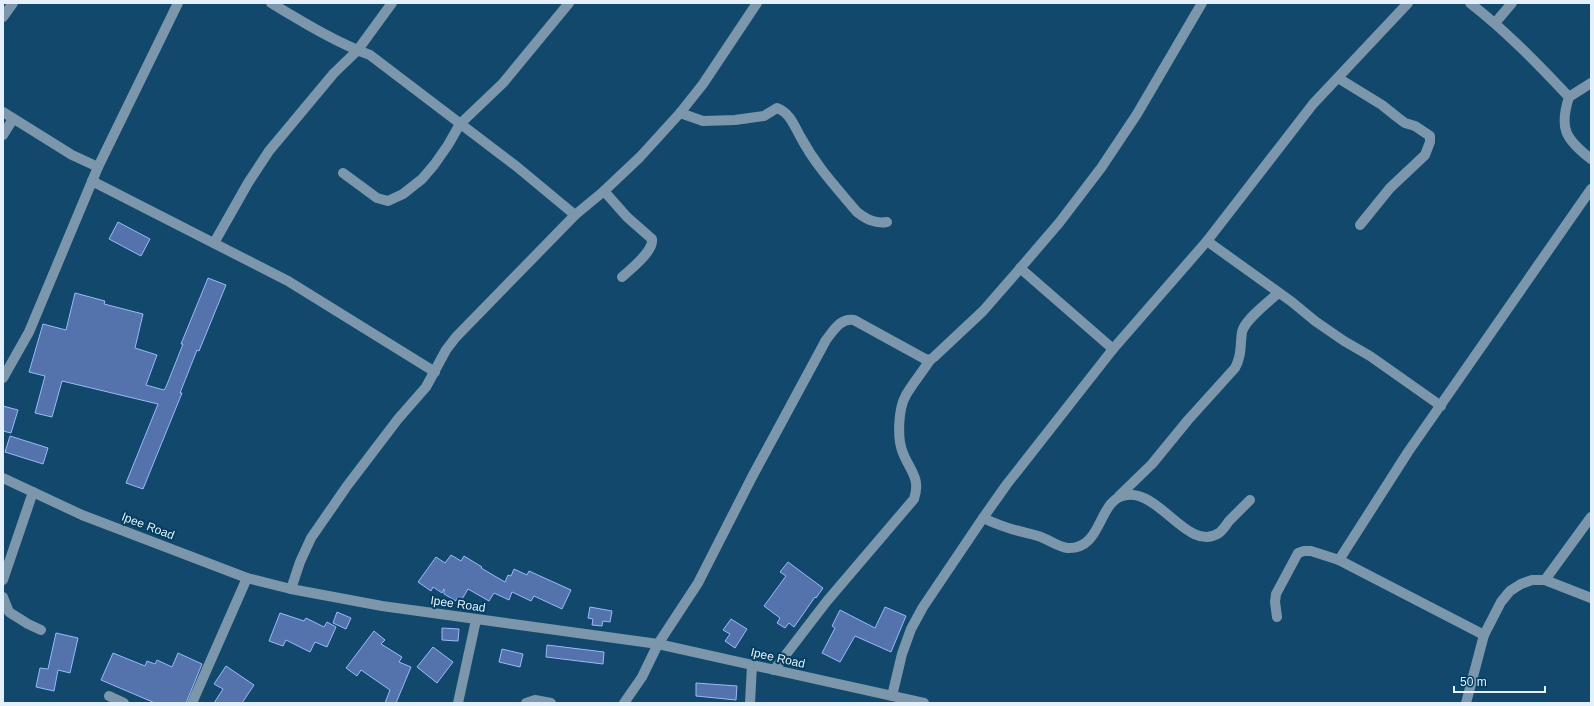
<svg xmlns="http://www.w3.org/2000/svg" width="1594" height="706" viewBox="0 0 1594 706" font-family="Helvetica,sans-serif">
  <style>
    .building { fill: #5472ac; stroke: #97bbfb }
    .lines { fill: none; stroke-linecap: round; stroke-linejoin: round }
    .minor { stroke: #7c97ac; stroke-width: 10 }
    .labels { text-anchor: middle; stroke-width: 4; stroke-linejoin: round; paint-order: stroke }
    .street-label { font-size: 12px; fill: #e4f1fc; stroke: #033d5f }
  </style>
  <rect width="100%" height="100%" fill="#12486b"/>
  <!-- building -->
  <g class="building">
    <path d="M 118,222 L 150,239 L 141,256 L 109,239 Z"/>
    <path d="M 208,278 L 226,285 L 199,351 L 197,350 L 180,393 L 182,393 L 143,489 L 126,483 L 158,404 L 62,381 L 52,417 L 35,413 L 45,376 L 29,372 L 43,324 L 66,330 L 75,293 L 105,301 L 104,304 L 143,314 L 135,348 L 157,355 L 146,385 L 164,390 L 166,387 L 183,344 L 181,344 Z"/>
    <path d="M 3,406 L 18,410 L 11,433 L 3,431 Z"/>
    <path d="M 10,436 L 48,448 L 43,464 L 5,452 Z"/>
    <path d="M 451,555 L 461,561 L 464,556 L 482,567 L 481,568 L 505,582 L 508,575 L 511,576 L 514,569 L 527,575 L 529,571 L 571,590 L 562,609 L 534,596 L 531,601 L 512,592 L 509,600 L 494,593 L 489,601 L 468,589 L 461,601 L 457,598 L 456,601 L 444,594 L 444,589 L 442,593 L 433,587 L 431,591 L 418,582 L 436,557 L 445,563 Z"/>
    <path d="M 788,562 L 823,588 L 816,598 L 815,597 L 794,627 L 789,623 L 785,628 L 777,623 L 780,618 L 764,606 L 786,576 L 780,572 Z"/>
    <path d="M 590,607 L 612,611 L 610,622 L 603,621 L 602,626 L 592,625 L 593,619 L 588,618 Z"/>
    <path d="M 885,607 L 906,616 L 891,652 L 855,636 L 840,662 L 822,653 L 835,628 L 832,626 L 840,610 L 875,628 Z"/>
    <path d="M 337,612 L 351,618 L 346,629 L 333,623 Z"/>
    <path d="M 280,613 L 304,621 L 306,618 L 324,627 L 327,622 L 336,627 L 327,647 L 315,642 L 310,652 L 286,640 L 283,646 L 269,641 Z"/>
    <path d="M 731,619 L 747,629 L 735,648 L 725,641 L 730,634 L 723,630 Z"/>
    <path d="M 442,628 L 459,629 L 458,641 L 442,640 Z"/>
    <path d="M 374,631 L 385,640 L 381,644 L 402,657 L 399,662 L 411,667 L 396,703 L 385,703 L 390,690 L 361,670 L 357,676 L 346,668 Z"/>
    <path d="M 56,633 L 78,638 L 70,673 L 58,670 L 54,691 L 36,687 L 40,668 L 48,669 Z"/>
    <path d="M 547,645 L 604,652 L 603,664 L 546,657 Z"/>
    <path d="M 433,647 L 453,662 L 437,683 L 417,667 Z"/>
    <path d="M 502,649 L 523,654 L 520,667 L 499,662 Z"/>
    <path d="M 113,653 L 145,666 L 147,661 L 155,664 L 157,660 L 172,667 L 178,653 L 202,664 L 186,703 L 155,703 L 101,680 Z"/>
    <path d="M 226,666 L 254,685 L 242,703 L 214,703 L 223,689 L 214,684 Z"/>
    <path d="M 696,683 L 737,686 L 736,700 L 696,696 Z"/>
  </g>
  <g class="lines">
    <!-- minor -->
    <g class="minor">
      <path d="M 271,3 C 303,22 335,42 370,55 L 516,166 L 575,215"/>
      <path d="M 1470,3 C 1506,31 1538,64 1569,97 C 1559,128 1565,139 1591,159"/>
      <path d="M 3,17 L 13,3"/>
      <path d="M 1495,23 L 1512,3"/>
      <path d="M 1338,78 L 1382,105 L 1397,117 L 1405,123 L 1415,126 L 1430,136 L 1430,142 L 1425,155 L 1390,188 L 1360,225"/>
      <path d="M 1569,97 L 1591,83"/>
      <path d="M 3,112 L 72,155 L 98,167"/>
      <path d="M 680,113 L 703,121 L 735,120 L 764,116 L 777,108 C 789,112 794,125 800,136 C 816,166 835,186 857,212 C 866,219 875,224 887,222"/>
      <path d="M 3,135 L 13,119"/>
      <path d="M 343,173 L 377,198 L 388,201 L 403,194 L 422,179 L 434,165 L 448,145 L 460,124 L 503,83 L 569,3"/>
      <path d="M 92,181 L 288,281 L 435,372"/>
      <path d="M 604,191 L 627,217 L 652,239 C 654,251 631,269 622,277"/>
      <path d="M 1207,241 L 1292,302 L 1315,321 L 1344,341 L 1370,356 L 1441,406"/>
      <path d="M 214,243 L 248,183 L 269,151 L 334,73 L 357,51 L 392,3"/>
      <path d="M 1020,268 L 1113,349"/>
      <path d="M 3,378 L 29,332 L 98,167 L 178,3"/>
      <path d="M 3,478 L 82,515 L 247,578 L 291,589 L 382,606 L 658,644 L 924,703"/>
      <path d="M 1119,496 L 1152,464 L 1188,420 L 1235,368 C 1242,355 1240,345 1242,332 C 1245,319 1269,302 1278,293"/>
      <path d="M 983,518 C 996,524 1009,529 1023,532 C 1029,534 1037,535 1043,538 C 1051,541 1059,547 1068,548 C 1104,549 1097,498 1127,495 C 1161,491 1188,553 1219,533 C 1223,530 1226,525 1229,521 C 1236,514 1243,507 1250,500"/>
      <path d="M 1339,560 L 1408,452 L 1591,189"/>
      <path d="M 3,580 L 33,492"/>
      <path d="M 1545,580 L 1591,517"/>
      <path d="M 291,589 L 300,562 L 311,538 L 347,486 L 398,419 L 426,387 L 446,350 L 456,337 L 575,215 L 604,191 L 640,157 L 680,113 L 703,84 L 757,3"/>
      <path d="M 3,597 L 9,612 L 28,624 L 41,630"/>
      <path d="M 1277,617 L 1275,602 L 1276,594 L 1298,553 L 1304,551 L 1311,551 L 1339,560 L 1484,635"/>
      <path d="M 774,670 L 827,601 L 914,499 C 921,478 910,471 903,453 C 897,439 898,409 906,395 C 913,383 923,371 930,360"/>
      <path d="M 109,696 L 124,703"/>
      <path d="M 892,696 L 902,654 L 911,629 L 923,607 L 983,518 L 1007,484 L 1113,349 L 1207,241 L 1313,104 L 1408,3"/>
      <path d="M 192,703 L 247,578"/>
      <path d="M 458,703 L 476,620"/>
      <path d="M 526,703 L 535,700 L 551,703"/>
      <path d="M 624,703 L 642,677 L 658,644 L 698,583 L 752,477 L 826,340 C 834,330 840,318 854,320 L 925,359 L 930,360 L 934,357 L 983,311 L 1017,272 L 1059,223 L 1101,168 L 1137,114 L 1202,3"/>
      <path d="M 750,703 L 752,665"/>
      <path d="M 1466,703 L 1484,635 L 1501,602 L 1510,591 L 1521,584 L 1532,580 L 1545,580 L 1591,598"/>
    </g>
  </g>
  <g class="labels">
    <!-- street labels -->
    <g class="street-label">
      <text transform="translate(148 526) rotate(21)" y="4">Ipee Road</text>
      <text transform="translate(458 604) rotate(8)" y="4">Ipee Road</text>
      <text transform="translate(778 658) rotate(13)" y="4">Ipee Road</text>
    </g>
  </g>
  <!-- border -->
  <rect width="1594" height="706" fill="none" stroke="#e4f1fc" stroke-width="8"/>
  <!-- scale -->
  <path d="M1454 686v6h91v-6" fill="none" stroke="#e4f1fc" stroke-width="2"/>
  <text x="1460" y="686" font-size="12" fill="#e4f1fc" stroke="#033d5f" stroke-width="3" paint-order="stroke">50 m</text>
</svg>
